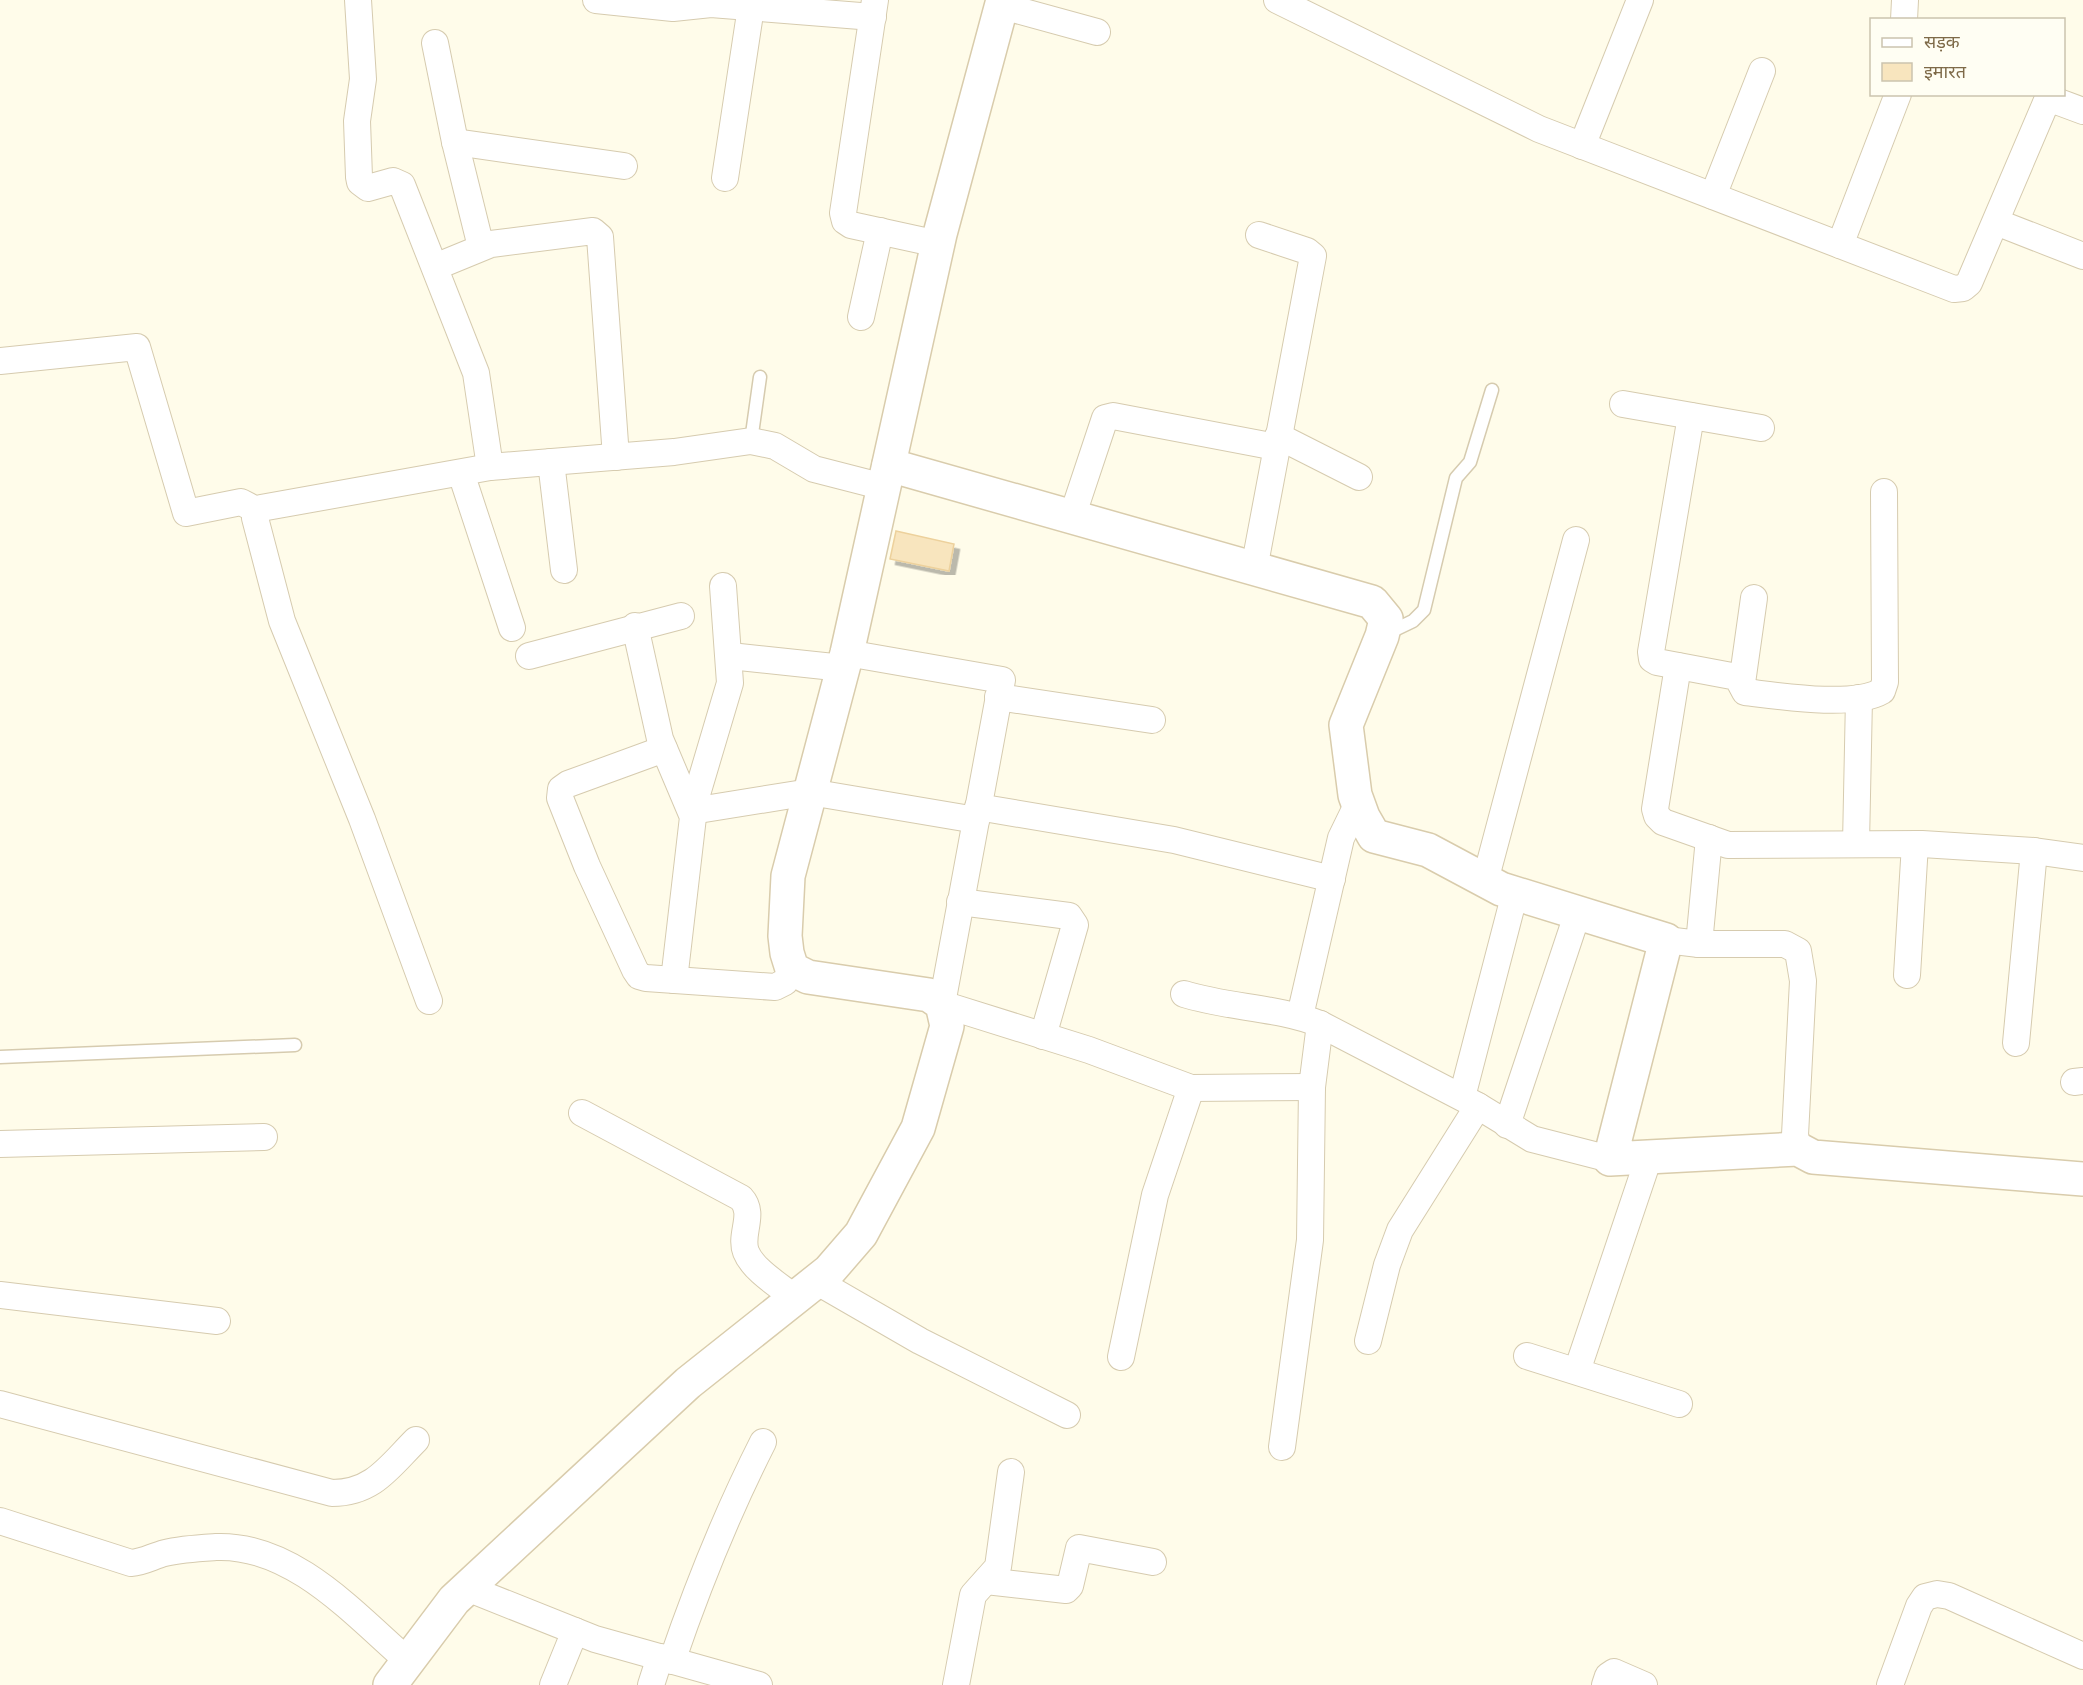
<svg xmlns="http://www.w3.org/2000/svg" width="2083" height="1685" viewBox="0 0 2083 1685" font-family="Rubik,'Noto Sans Devanagari',sans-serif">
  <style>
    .building { fill: #f8e5be; stroke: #edd19c; stroke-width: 1.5; filter: url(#shadow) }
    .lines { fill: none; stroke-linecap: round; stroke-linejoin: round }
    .lane-casing { stroke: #d6cbaf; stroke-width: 15 }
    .street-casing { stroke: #d6cbaf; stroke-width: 28 }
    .secondary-casing { stroke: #d9ccac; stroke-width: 36 }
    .lane { stroke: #fff; stroke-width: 12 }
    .street { stroke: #fff; stroke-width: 26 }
    .secondary { stroke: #fff; stroke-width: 33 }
  </style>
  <defs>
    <filter id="shadow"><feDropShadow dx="5.5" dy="5.5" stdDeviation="0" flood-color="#0004"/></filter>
  </defs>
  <rect width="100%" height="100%" fill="#fffcea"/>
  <!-- building -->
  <path class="building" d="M 896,531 L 954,544 L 949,571 L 890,559 Z"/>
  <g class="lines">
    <!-- lane casing -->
    <g class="lane-casing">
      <g id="lane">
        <path d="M 751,441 L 760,377"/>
        <path d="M 1388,633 L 1413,621 L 1424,610 L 1456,478 L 1470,462 L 1492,390"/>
        <path d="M 0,1057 L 295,1045"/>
      </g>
    </g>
    <!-- street casing -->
    <g class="street-casing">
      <g id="street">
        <path d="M 358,0 L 363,79 L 357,121 L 359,177 L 360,182 L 368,188 L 393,181 L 402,185 L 476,373 L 490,467"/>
        <path d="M 596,0 L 673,8 L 711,4 L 873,17"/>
        <path d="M 875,0 L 843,213 L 845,221 L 851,225 L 938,244"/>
        <path d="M 1277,0 L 1539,129 L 1954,289 L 1963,288 L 1969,283 L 2048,98 L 2083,111"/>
        <path d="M 1002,6 L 1097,32"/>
        <path d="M 1904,20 L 1905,0"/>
        <path d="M 435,43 L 455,142 L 481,247"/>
        <path d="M 455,142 L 624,166"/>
        <path d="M 1582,146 L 1640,0"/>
        <path d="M 725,178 L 751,7"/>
        <path d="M 1713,196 L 1762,71"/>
        <path d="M 1996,222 L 2083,256"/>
        <path d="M 1840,245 L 1898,94"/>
        <path d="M 435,267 L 491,244 L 593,231 L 600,237 L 616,457"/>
        <path d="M 861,317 L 880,231"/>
        <path d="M 0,361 L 137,347 L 186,513 L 241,502 L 258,511"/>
        <path d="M 1623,404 L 1761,428"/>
        <path d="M 1691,416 L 1651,652 L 1652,659 L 1657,662 L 1737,677 L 1745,692 C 1779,696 1853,708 1882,691 L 1885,682 L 1884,492"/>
        <path d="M 1278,436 L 1359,477"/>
        <path d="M 551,462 L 564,570"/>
        <path d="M 461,473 L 512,628"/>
        <path d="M 1072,517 L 1105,418 L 1113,416 L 1276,447"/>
        <path d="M 1254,569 L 1313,256 L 1307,251 L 1259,235"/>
        <path d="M 723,586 L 730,683 L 692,811 L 810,792 L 976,820"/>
        <path d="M 635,626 L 660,739 L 693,817 L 674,980"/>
        <path d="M 847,653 L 1002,680 L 942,1004 L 1089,1050 L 1191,1088 L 1312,1087"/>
        <path d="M 529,656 L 681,616"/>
        <path d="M 730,656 L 843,668"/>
        <path d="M 1678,666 L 1655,809 L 1657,816 L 1663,822 L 1728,845 L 1922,844 L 2034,851 L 2083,858"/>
        <path d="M 1742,683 L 1754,598"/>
        <path d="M 998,697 L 1152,720"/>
        <path d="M 664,749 L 568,784 L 561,789 L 560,798 L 587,866 L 635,970 L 639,976 L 646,978 L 775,987 L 785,982 L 792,969"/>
        <path d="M 978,807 L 1174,840 L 1332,879"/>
        <path d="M 1856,844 L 1859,698"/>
        <path d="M 1485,881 L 1576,540"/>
        <path d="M 960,902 L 1069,916 L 1075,925 L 1043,1036"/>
        <path d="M 1666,940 L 1699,944 L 1785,944 L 1798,951 L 1803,981 L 1795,1135 L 1798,1149"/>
        <path d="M 1699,944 L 1709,838"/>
        <path d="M 1907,975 L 1915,844"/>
        <path d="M 1184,994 C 1229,1008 1277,1007 1320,1024 L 1478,1106 L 1532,1139 L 1610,1159"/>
        <path d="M 429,1001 L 362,819 L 282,621 L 255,518 L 256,512 L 261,508 L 490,467 L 674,452 L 751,441 L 775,446 L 814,469 L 884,487"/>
        <path d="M 1300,1016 L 1341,838 L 1358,803"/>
        <path d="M 2016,1043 L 2034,851"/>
        <path d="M 2074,1082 L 2083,1081"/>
        <path d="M 1462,1097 L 1515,893"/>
        <path d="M 582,1113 L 741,1198 C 756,1214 739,1234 746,1252 C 753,1270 780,1286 795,1298"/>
        <path d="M 1507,1125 L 1578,912"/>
        <path d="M 0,1144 L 264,1137"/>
        <path d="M 816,1281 L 920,1341 L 1067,1415"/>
        <path d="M 0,1295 L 217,1321"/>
        <path d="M 1368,1341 L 1387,1265 L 1400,1230 L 1478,1106"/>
        <path d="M 1527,1356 L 1679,1404"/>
        <path d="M 1121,1357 L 1155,1195 L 1191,1088"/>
        <path d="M 1577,1371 L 1649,1157"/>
        <path d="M 0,1404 L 332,1493 C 373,1493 389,1467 416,1440"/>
        <path d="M 1282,1447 L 1310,1240 L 1312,1087 L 1320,1024"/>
        <path d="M 0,1521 L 131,1563 C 144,1562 153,1556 165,1553 C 181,1549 200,1548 216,1547 C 293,1544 354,1614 408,1661"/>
        <path d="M 986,1581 L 1066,1590 L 1070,1586 L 1079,1548 L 1153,1562"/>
        <path d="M 467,1588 L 595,1639 L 759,1685"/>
        <path d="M 672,1661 C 698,1585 727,1513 763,1442"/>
        <path d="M 553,1685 L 575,1631"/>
        <path d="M 651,1685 L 660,1657"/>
        <path d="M 956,1685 L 973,1595 L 998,1567 L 1011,1472"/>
        <path d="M 1605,1685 L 1608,1676 L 1614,1672 L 1644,1685"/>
        <path d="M 1890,1685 L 1919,1606 L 1925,1597 L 1937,1594 L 1949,1596 L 2083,1656"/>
      </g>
    </g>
    <!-- secondary casing -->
    <g class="secondary-casing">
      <g id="secondary">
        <path d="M 889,465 L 1372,602 L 1386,619 L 1382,636 L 1346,725 L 1355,795 L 1363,817 L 1374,836 L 1428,850 L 1501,889 L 1666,940 L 1610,1159 L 1798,1149 L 1813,1157 L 2083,1179"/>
        <path d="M 390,1685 L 454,1600 L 688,1383 L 829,1271 L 861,1234 L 918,1128 L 947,1026 L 942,1004 L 929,995 L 808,977 L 792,969 L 787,953 L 785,936 L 788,876 L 847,653 L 940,234 L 1003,0"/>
      </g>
    </g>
    <!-- lane -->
    <use href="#lane" class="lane"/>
    <!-- street -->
    <use href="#street" class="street"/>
    <!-- secondary -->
    <use href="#secondary" class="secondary"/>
  </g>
  <!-- legend -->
  <rect x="1870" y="18" width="195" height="78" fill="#fffef3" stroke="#cbc3af" stroke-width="1.5"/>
  <rect x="1882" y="38" width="30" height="9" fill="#ffffff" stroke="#cbc3af" stroke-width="1.5"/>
  <text x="1924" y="48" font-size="18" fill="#7e6a48">सड़क</text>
  <rect x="1882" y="63" width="30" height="18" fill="#f8e5be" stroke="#cbc3af" stroke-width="1.5"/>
  <text x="1924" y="78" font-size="18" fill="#7e6a48">इमारत</text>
</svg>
